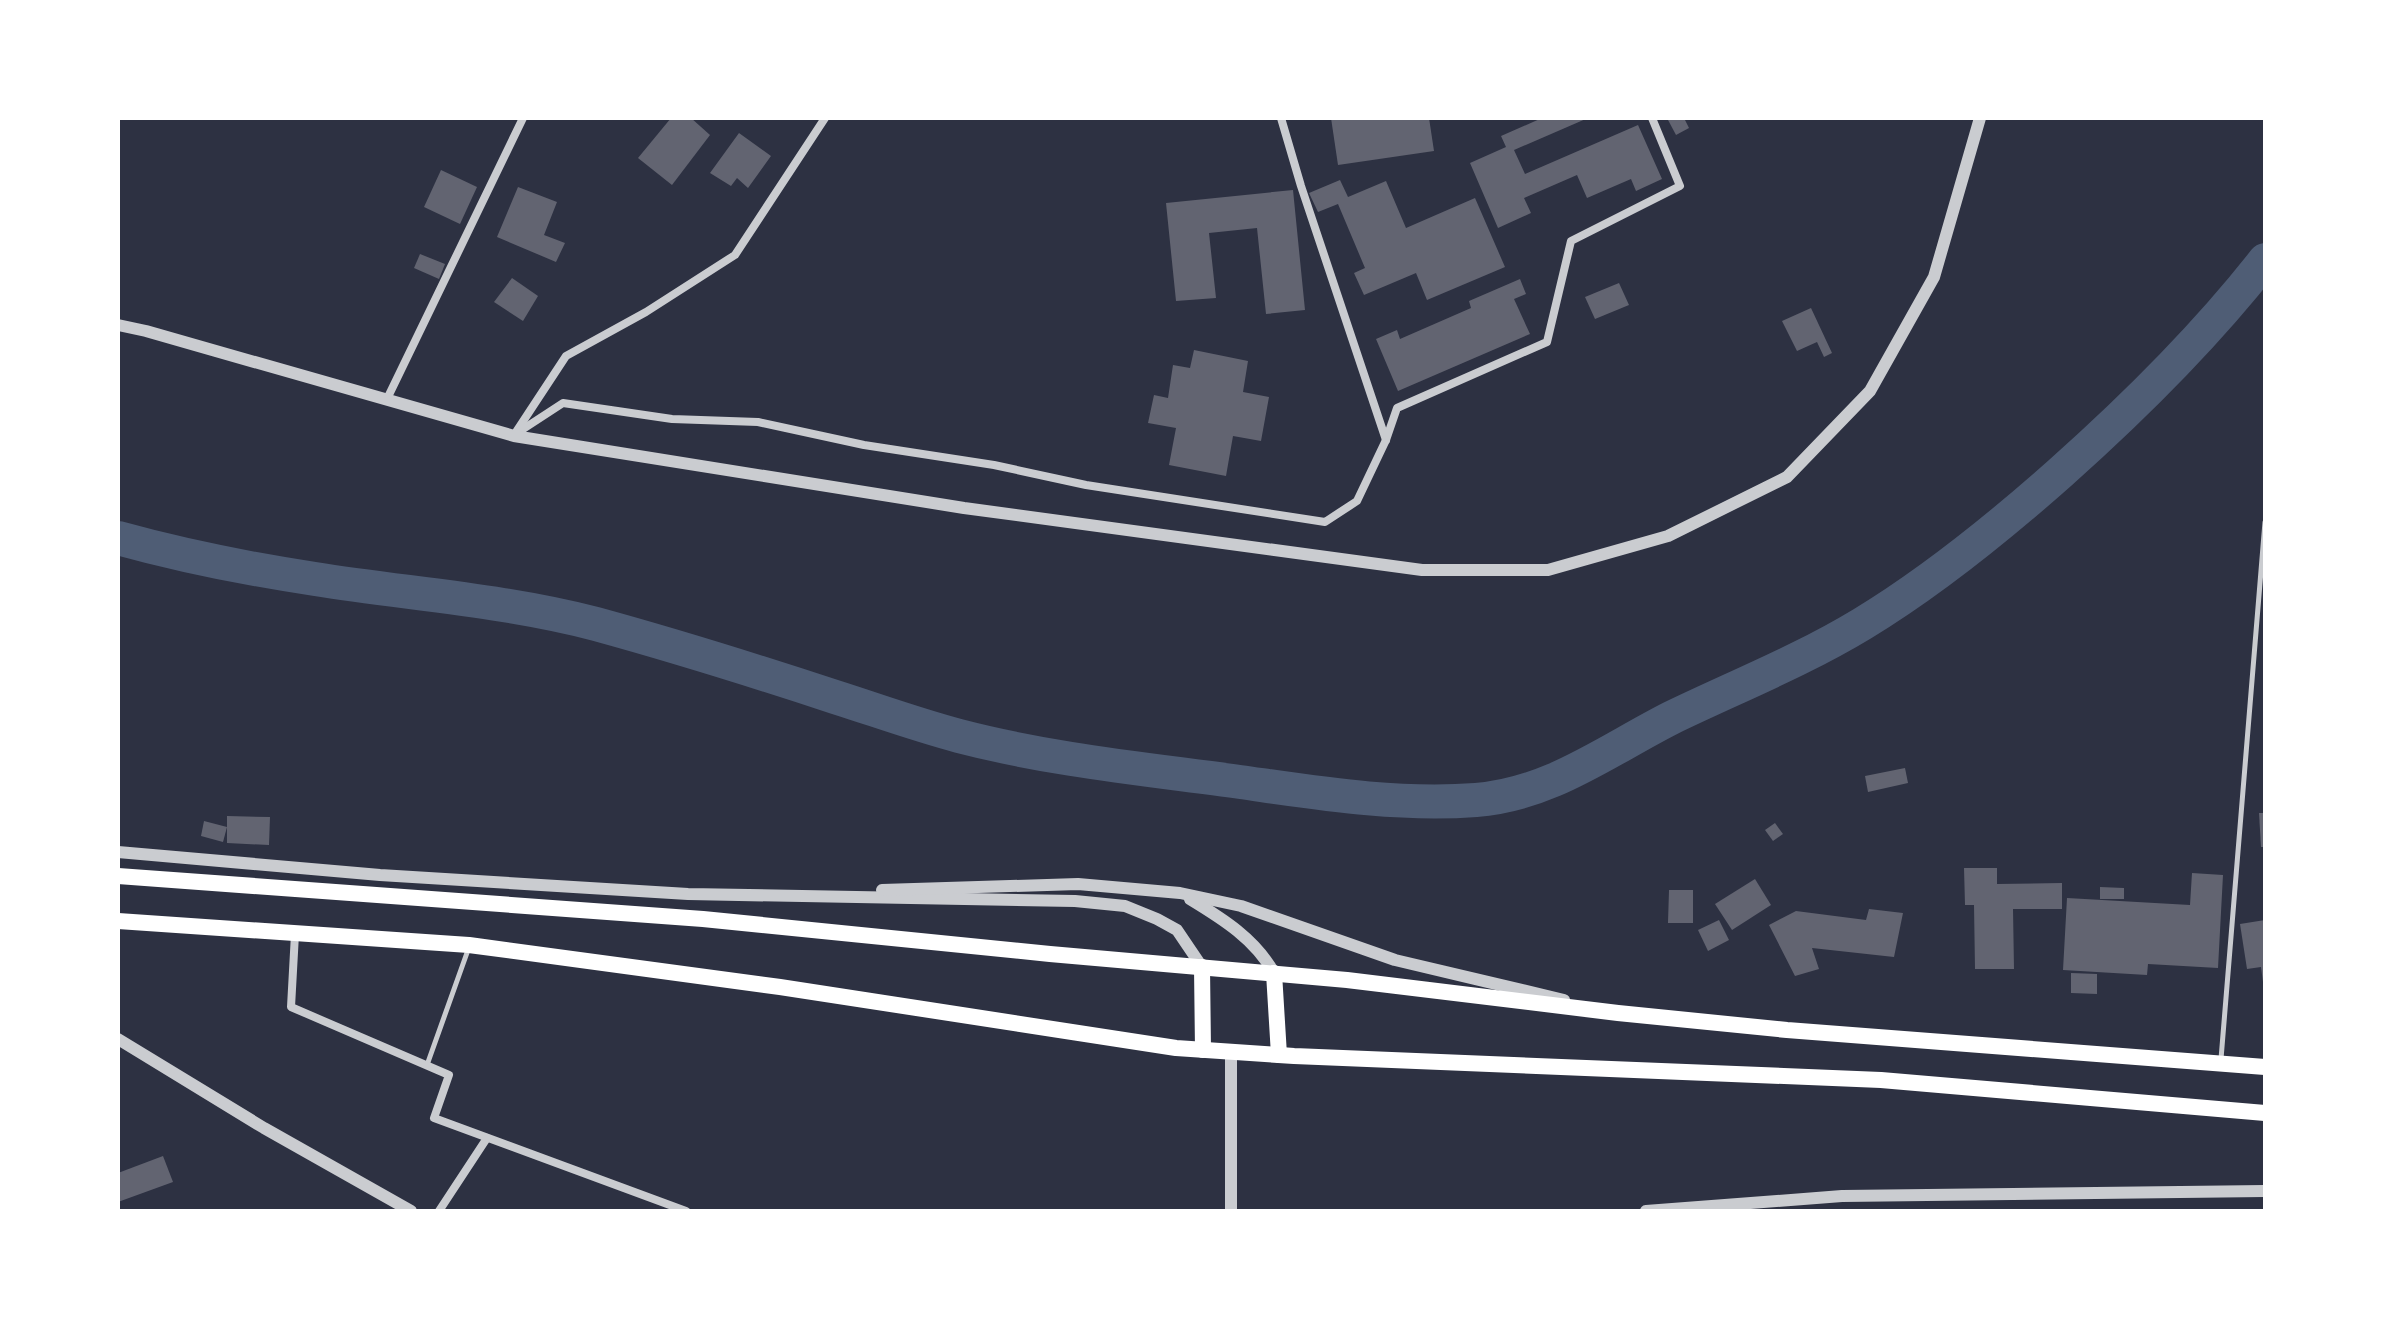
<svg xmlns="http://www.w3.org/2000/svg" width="2383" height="1329" viewBox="0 0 2383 1329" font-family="Roboto,sans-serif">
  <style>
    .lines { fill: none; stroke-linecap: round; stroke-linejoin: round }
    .river { stroke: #4f5d75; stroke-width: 34 }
    .building { fill: #626471 }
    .service { stroke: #caccd0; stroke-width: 5 }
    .minor { stroke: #caccd0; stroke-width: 8 }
    .tertiary { stroke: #caccd0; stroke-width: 12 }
    .trunk { stroke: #fff; stroke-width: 16 }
  </style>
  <rect width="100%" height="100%" fill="#2d3142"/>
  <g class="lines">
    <!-- river -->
    <path class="river" d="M 118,538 C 183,556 249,569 315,579 C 409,594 504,600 596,624 C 676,646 756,671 835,697 C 876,710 917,725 959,736 C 1051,760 1145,769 1240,782 C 1318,793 1396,806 1476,800 C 1551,794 1606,751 1671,718 C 1735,687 1801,661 1862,624 C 1933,581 1998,528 2060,473 C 2134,407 2204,338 2265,260"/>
  </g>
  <!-- building -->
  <g class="building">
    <path d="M 671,118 L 691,118 L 710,135 L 672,185 L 638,158 Z"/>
    <path d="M 1331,118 L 1429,118 L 1434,151 L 1338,165 Z"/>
    <path d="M 1542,118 L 1588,118 L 1514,150 L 1525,174 L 1638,125 L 1662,179 L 1636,191 L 1631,179 L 1587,198 L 1577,175 L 1524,198 L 1531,213 L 1498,228 L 1470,163 L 1506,147 L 1501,136 Z"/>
    <path d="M 1667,118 L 1684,118 L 1689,128 L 1676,135 Z"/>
    <path d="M 739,133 L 771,156 L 748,188 L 737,178 L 731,186 L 710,173 Z"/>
    <path d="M 441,170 L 477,187 L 460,224 L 424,207 Z"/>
    <path d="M 1340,180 L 1348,197 L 1386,181 L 1406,228 L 1475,198 L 1505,267 L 1427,300 L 1416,273 L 1364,295 L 1354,273 L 1365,268 L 1338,204 L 1318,212 L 1309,193 Z"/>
    <path d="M 518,187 L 557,202 L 544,235 L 565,243 L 556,262 L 497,237 Z"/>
    <path d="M 1293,190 L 1305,310 L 1266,314 L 1257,228 L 1209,233 L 1216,298 L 1176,301 L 1166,203 Z"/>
    <path d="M 420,254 L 445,264 L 439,279 L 414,268 Z"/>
    <path d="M 512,278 L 538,296 L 523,321 L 494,302 Z"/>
    <path d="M 1520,279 L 1526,294 L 1514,299 L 1530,334 L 1398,391 L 1376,339 L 1397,330 L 1400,339 L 1471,308 L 1469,301 Z"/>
    <path d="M 1619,283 L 1629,305 L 1595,319 L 1585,297 Z"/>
    <path d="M 1811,308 L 1832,353 L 1824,357 L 1817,342 L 1797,351 L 1782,321 Z"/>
    <path d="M 1194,350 L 1248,361 L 1243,392 L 1269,397 L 1261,441 L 1233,436 L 1226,476 L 1169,465 L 1176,428 L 1148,423 L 1154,395 L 1168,398 L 1173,365 L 1190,368 Z"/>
    <path d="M 1905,768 L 1908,783 L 1868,792 L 1865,776 Z"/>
    <path d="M 2259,813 L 2265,813 L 2265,847 L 2261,847 Z"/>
    <path d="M 227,816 L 270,817 L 269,845 L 227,843 Z"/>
    <path d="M 204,821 L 227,827 L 223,842 L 201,836 Z"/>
    <path d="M 1775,823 L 1783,834 L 1773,841 L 1765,830 Z"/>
    <path d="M 1964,868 L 1997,868 L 1997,884 L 2062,883 L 2062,909 L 2013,909 L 2014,969 L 1975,969 L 1974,905 L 1965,905 Z"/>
    <path d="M 2192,873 L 2223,875 L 2218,968 L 2148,964 L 2147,975 L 2063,970 L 2067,898 L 2190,905 Z"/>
    <path d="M 1755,879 L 1771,905 L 1732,930 L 1715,904 Z"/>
    <path d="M 2100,887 L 2124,888 L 2124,899 L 2100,899 Z"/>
    <path d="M 1669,890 L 1693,890 L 1693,923 L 1668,923 Z"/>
    <path d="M 1869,909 L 1903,913 L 1894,957 L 1812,948 L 1819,969 L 1795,976 L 1769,925 L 1796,911 L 1866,920 Z"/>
    <path d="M 1719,920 L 1729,940 L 1708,951 L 1698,930 Z"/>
    <path d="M 2265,920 L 2265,981 L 2263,982 L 2261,967 L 2247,969 L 2240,924 Z"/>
    <path d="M 2071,973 L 2097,974 L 2097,994 L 2071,993 Z"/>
    <path d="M 163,1156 L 173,1182 L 118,1202 L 118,1173 Z"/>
  </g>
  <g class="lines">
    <!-- service -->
    <g class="service">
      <path d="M 2221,1059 L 2265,522"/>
      <path d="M 427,1065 L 468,950"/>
    </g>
    <!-- minor -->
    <g class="minor">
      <path d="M 1281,118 L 1301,186 L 1386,440"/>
      <path d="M 387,399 L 523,118"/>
      <path d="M 516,432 L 566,356 L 646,312 L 735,255 L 825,118"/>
      <path d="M 514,435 L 563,403 L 672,419 L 758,422 L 864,445 L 994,465 L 1086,485 L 1325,522 L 1357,501 L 1386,440 L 1397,408 L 1547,342 L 1571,241 L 1680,186 L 1652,118"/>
      <path d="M 295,934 L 291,1007 L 449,1075 L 434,1118 L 686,1211"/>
      <path d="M 439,1211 L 487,1138"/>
    </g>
    <!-- tertiary -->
    <g class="tertiary">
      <path d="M 118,325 L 146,331 L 514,436 L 964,508 L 1422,570 L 1548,570 L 1668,536 L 1787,477 L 1870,391 L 1934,277 L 1980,118"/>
      <path d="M 118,852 L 380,875 L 688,894 L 1075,901 L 1125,906 L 1157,919 L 1177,930 L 1202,967"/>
      <path d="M 882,890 L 1078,884 L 1180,893 L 1241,906 L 1395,960 L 1564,1000"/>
      <path d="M 1190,899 C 1223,919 1255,939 1274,973"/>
      <path d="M 118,1039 L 264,1128 L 411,1211"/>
      <path d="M 1231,1211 L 1231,1052"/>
      <path d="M 1646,1211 L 1842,1196 L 2265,1191"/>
    </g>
    <!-- trunk -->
    <g class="trunk">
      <path d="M 118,876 L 703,919 L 1050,954 L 1347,980 L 1618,1013 L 1787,1030 L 2265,1067"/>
      <path d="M 118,921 L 469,945 L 780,987 L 1176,1048 L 1294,1056 L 1881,1080 L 2265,1113"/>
      <path d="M 1202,967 L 1203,1050"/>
      <path d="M 1274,973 L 1279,1055"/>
    </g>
  </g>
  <!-- border -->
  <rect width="2383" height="1329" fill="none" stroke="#ffffff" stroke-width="240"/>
</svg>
